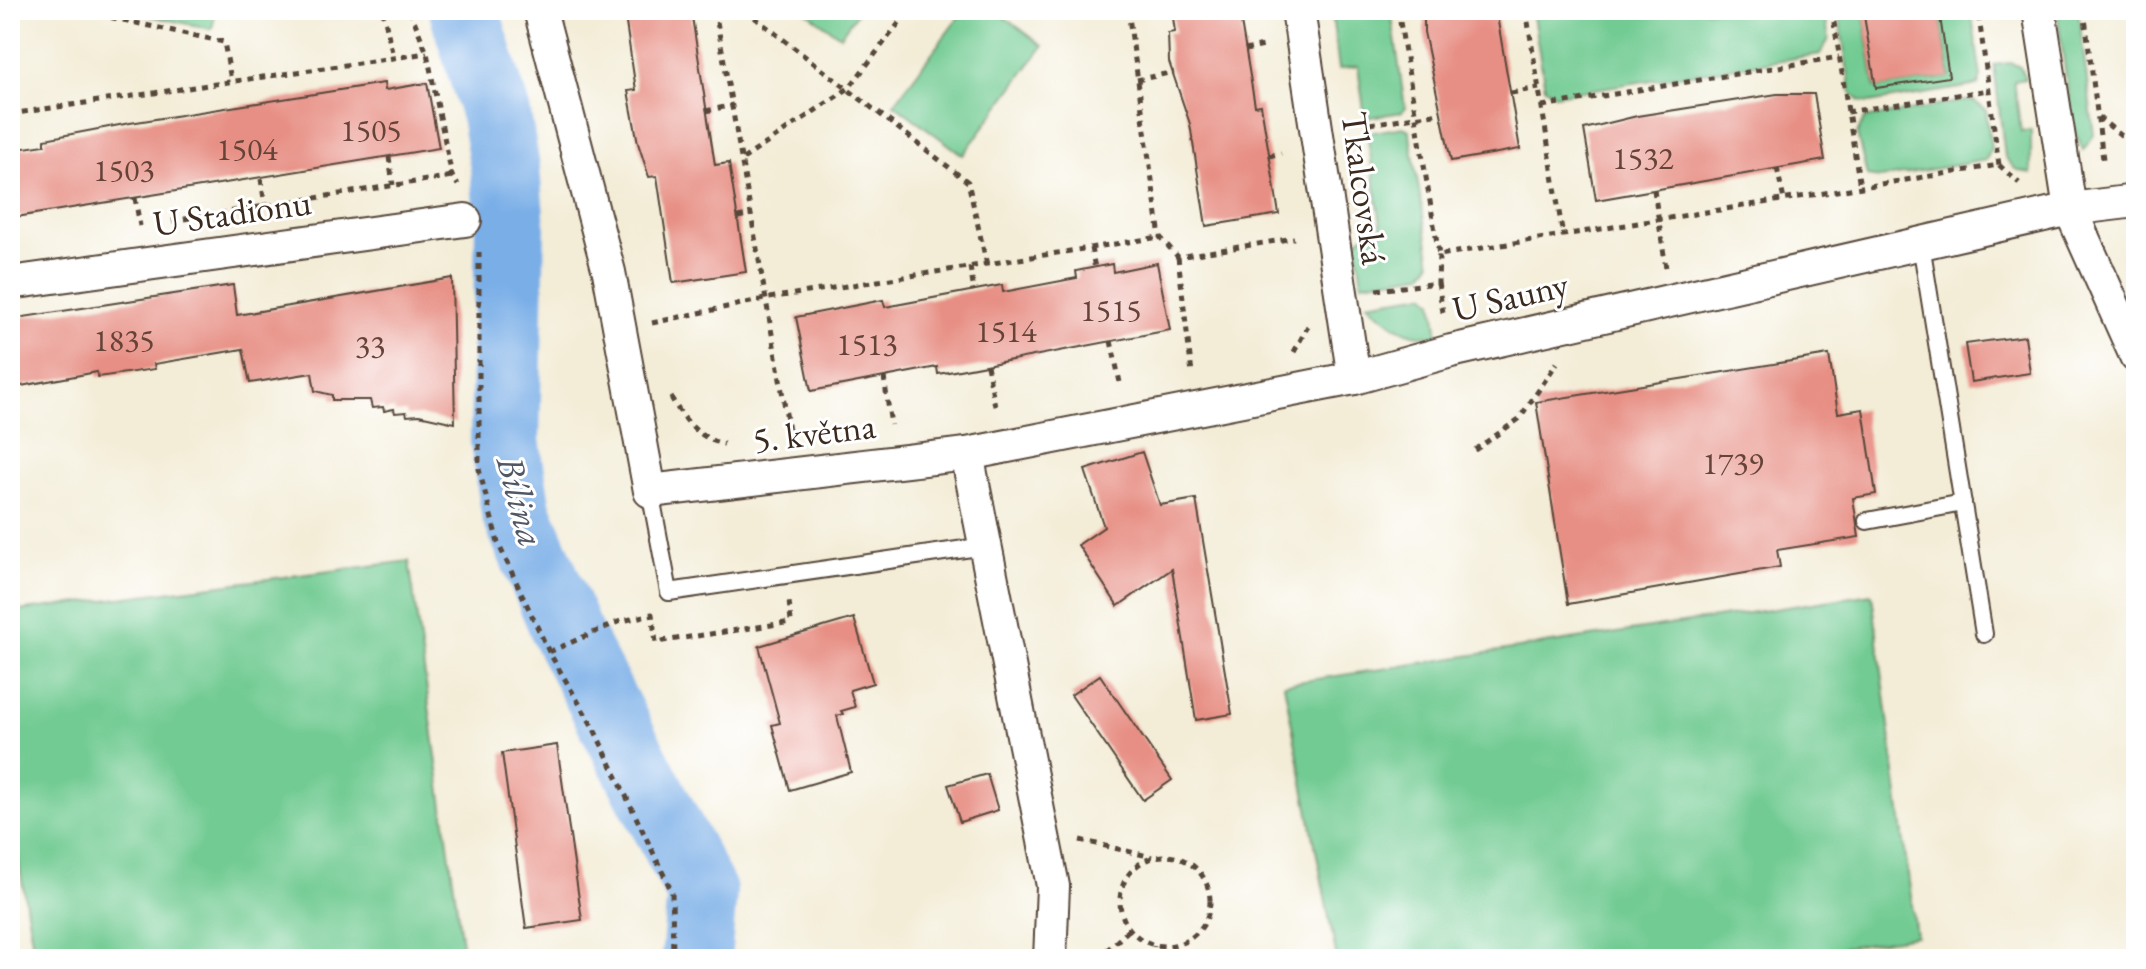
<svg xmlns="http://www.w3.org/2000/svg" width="2146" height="969" viewBox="0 0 2146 969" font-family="'EB Garamond',serif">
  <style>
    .green { fill: #71cb92; stroke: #567a58; stroke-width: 2 }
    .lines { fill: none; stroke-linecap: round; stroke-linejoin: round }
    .river { stroke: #79aee7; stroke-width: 70 }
    .building { fill: #e78f84 }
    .service-casing { stroke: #57473a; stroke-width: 20 }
    .minor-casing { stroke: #57473a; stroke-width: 36 }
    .path { stroke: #57473a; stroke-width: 5; stroke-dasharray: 6 6; stroke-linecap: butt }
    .service { stroke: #fff; stroke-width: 16 }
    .minor { stroke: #fff; stroke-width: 32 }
    .labels { text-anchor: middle; stroke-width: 6; stroke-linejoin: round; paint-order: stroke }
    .number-label { font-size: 32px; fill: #664338 }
    .street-label { font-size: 36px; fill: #3b2a1e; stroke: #fff }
    .water-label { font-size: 38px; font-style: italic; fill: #515864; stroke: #fff }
  </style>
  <rect width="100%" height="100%" fill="#fff"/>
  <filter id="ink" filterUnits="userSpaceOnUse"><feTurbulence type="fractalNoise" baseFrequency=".0125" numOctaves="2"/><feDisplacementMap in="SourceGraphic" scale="16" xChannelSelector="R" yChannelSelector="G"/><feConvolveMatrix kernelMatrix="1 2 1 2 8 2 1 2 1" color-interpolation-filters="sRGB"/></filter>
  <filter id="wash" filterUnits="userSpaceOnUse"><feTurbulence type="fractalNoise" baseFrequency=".006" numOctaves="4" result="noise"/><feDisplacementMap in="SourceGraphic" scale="32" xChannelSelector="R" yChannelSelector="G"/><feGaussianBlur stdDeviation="1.8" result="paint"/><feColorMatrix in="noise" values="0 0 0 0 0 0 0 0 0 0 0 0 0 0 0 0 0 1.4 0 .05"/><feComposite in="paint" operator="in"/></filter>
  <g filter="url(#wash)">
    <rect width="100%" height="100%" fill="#f3ecd6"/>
    <!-- green -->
    <g class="green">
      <path d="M 122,10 L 216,10 L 212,29 Z"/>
      <path d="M 804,10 L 859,10 L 840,36 Z"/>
      <path d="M 964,10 L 995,10 L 1043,46 L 963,155 L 894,104 Z"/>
      <path d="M 1349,10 L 1391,10 L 1405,108 L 1402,112 L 1365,118 L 1358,66 L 1339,69 L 1332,16 L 1349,13 Z"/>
      <path d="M 1532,10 L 1824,10 L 1829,39 L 1820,54 L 1556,95 L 1545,88 Z"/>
      <path d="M 1838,10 L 1863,10 L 1875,88 L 1950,77 L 1939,10 L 1971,10 L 1981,77 L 1978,85 L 1869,103 L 1860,101 L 1851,92 Z"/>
      <path d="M 2057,10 L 2078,10 L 2094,135 L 2083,150 L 2072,122 Z"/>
      <path d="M 2011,63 L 2020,67 L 2025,79 L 2014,81 L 2021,132 L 2031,130 L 2031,174 L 2015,169 L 2005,157 L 1994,65 Z"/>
      <path d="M 1964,101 L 1974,101 L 1986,110 L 1991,149 L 1986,160 L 1880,178 L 1867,176 L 1857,134 L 1864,119 Z"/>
      <path d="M 1403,127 L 1409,130 L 1431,263 L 1422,274 L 1362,283 L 1356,241 L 1365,234 L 1382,231 L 1367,133 Z"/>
      <path d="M 1425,294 L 1433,301 L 1438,335 C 1407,340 1388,322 1367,303 Z"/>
      <path d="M 409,561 L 464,959 L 35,959 L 10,809 L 10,612 Z"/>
      <path d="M 1872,594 L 1916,936 L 1769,959 L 1337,959 L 1284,684 Z"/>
    </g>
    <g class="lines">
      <!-- river -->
      <path class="river" d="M 464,10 L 496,115 L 505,168 L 510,228 L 505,441 L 516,511 L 567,633 L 702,893 L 696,959"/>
    </g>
    <g id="blocks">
      <!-- building -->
      <g class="building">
        <path d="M 624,10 L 691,10 L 715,165 L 729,163 L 746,272 L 673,283 L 657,176 L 649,177 L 638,143 L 628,91 L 636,90 Z"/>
        <path d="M 1172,10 L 1239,10 L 1255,106 L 1261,105 L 1279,214 L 1206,226 L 1190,124 L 1169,62 L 1168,33 L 1175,32 Z"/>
        <path d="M 1424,10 L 1496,10 L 1520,149 L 1451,161 L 1424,32 Z"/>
        <path d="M 1863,10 L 1939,10 L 1949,77 L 1876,88 Z"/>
        <path d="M 384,83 L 385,90 L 427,83 L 439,148 L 10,218 L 10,150 L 45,145 L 45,139 L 130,123 Z"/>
        <path d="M 1777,94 L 1814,94 L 1825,160 L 1596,200 L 1584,129 L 1637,116 Z"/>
        <path d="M 1157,263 L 1170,330 L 938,374 L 937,367 L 811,391 L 796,317 L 883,300 L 885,307 L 1002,285 L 1003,292 L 1077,278 L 1076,271 L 1112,264 L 1113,272 Z"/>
        <path d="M 452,278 L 455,423 L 419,415 L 407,416 L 406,412 L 395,413 L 394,409 L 384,411 L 383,407 L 372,408 L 370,400 L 332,400 L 332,395 L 315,391 L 312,373 L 250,383 L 243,349 L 154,364 L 155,369 L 98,377 L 97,372 L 10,388 L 10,319 L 233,285 L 237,315 Z"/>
        <path d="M 2025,336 L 2030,373 L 1971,382 L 1965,344 Z"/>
        <path d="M 1829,355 L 1838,413 L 1863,409 L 1876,494 L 1853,498 L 1859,537 L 1777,550 L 1780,567 L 1568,604 L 1536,402 Z"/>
        <path d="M 1142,452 L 1160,505 L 1196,499 L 1232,714 L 1196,720 L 1172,569 L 1118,606 L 1078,545 L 1104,527 L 1085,470 Z"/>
        <path d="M 854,618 L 873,683 L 850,690 L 855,707 L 841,711 L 843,714 L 837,716 L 851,772 L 790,790 L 772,725 L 780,723 L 759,646 Z"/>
        <path d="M 1100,675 L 1172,780 L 1143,800 L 1071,695 Z"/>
        <path d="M 557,745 L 582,920 L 526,928 L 502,753 Z"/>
        <path d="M 987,774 L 998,810 L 960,822 L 948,785 Z"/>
      </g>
    </g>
  </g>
  <g filter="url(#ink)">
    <use href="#blocks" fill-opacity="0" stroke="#57473a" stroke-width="2"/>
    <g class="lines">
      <!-- service casing -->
      <g class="service-casing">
        <g id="service">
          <path d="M 1921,244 L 1984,634"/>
          <path d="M 650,491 L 669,592 L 985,546"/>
          <path d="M 1867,521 L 1963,503"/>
        </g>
      </g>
      <!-- minor casing -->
      <g class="minor-casing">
        <g id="minor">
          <path d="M 540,10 L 609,272 L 650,491 L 967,454 L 1354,378 L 1451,351 L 2070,209 L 2136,201"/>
          <path d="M 1298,10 L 1354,378"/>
          <path d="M 2039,10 L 2070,209 L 2136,356"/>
          <path d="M 10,283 L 465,220"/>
          <path d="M 967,454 L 1053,886 L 1050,959"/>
        </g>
      </g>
      <!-- path -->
      <g class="path">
        <path d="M 76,10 L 224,42 L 231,80"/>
        <path d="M 383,10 L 393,57"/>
        <path d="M 410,10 L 427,53 L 452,176 L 458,185"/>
        <path d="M 715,10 L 791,442"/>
        <path d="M 745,10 L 968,182 L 987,265"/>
        <path d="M 1128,10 L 1160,237 L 1178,257 L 1294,238"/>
        <path d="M 1398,10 L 1439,255 L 1999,165 L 1978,10"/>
        <path d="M 1526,10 L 1563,236"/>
        <path d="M 1832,10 L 1860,187"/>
        <path d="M 2084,10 L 2103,159 L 2099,161"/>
        <path d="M 1245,50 L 1264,46"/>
        <path d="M 1137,80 L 1174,72"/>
        <path d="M 1511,93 L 1539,88"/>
        <path d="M 1542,106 L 1839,57"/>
        <path d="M 706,111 L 733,105"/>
        <path d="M 1847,112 L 1989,90"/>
        <path d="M 10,114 L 427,53"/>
        <path d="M 2098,117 L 2136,147"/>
        <path d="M 1370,124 L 1440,113"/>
        <path d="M 1269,156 L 1281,153"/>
        <path d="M 389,157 L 393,185"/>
        <path d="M 743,159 L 849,88 L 909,10"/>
        <path d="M 1999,165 L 2019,183"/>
        <path d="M 1777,168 L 1784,200"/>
        <path d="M 261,179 L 265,205"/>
        <path d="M 1654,190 L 1666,268"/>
        <path d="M 135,198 L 140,226"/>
        <path d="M 738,217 L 753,214"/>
        <path d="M 172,221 L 452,176"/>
        <path d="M 1091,248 L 1095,268"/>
        <path d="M 479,252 L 479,469 L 498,543 L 549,652 L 593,727 L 672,892 L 673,959"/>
        <path d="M 1178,257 L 1192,374"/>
        <path d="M 970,267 L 974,291"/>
        <path d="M 1438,283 L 1444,318"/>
        <path d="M 1376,290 L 1438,283 L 1439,255"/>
        <path d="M 652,323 L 769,298 L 1160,237"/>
        <path d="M 1111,341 L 1121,387"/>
        <path d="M 1294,352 L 1308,326"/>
        <path d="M 987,365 L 996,411"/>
        <path d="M 884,377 L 891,425"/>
        <path d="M 671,397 C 682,418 699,439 724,444"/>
        <path d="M 1475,450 L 1519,419 L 1557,363"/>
        <path d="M 549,652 L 618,622 L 652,614 L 656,642 L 785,623 L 791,621 L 789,601"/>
        <path d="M 1080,840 L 1152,857"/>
        <circle cx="1165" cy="901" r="45"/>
        <path d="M 1083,954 L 1105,952 L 1129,930"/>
        <path d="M 1153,959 L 1154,946"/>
      </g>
      <!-- service -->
      <use href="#service" class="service"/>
      <!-- minor -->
      <use href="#minor" class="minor"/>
    </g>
  </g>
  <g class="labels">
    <!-- number labels -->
    <g class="number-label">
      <text x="371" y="141">1505</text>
      <text x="247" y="160">1504</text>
      <text x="1643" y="169">1532</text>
      <text x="124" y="181">1503</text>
      <text x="1111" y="321">1515</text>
      <text x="1006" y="342">1514</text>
      <text x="124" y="351">1835</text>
      <text x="867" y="355">1513</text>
      <text x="370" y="357">33</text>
      <text x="1733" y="474">1739</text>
    </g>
    <!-- street labels -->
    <g class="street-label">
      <text transform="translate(1365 188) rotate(82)" y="13">Tkalcovská</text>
      <text transform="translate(232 212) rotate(-8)" y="13">U Stadionu</text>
      <text transform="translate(1510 296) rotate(-13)" y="13">U Sauny</text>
      <text transform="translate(814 432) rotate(-7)" y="13">5. května</text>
    </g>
    <!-- water labels -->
    <g class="water-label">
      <text transform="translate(521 501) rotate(75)" y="13">Bílina</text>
    </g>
  </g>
  <!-- margin -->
  <rect width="2146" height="969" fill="none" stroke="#fff" stroke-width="40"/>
</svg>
